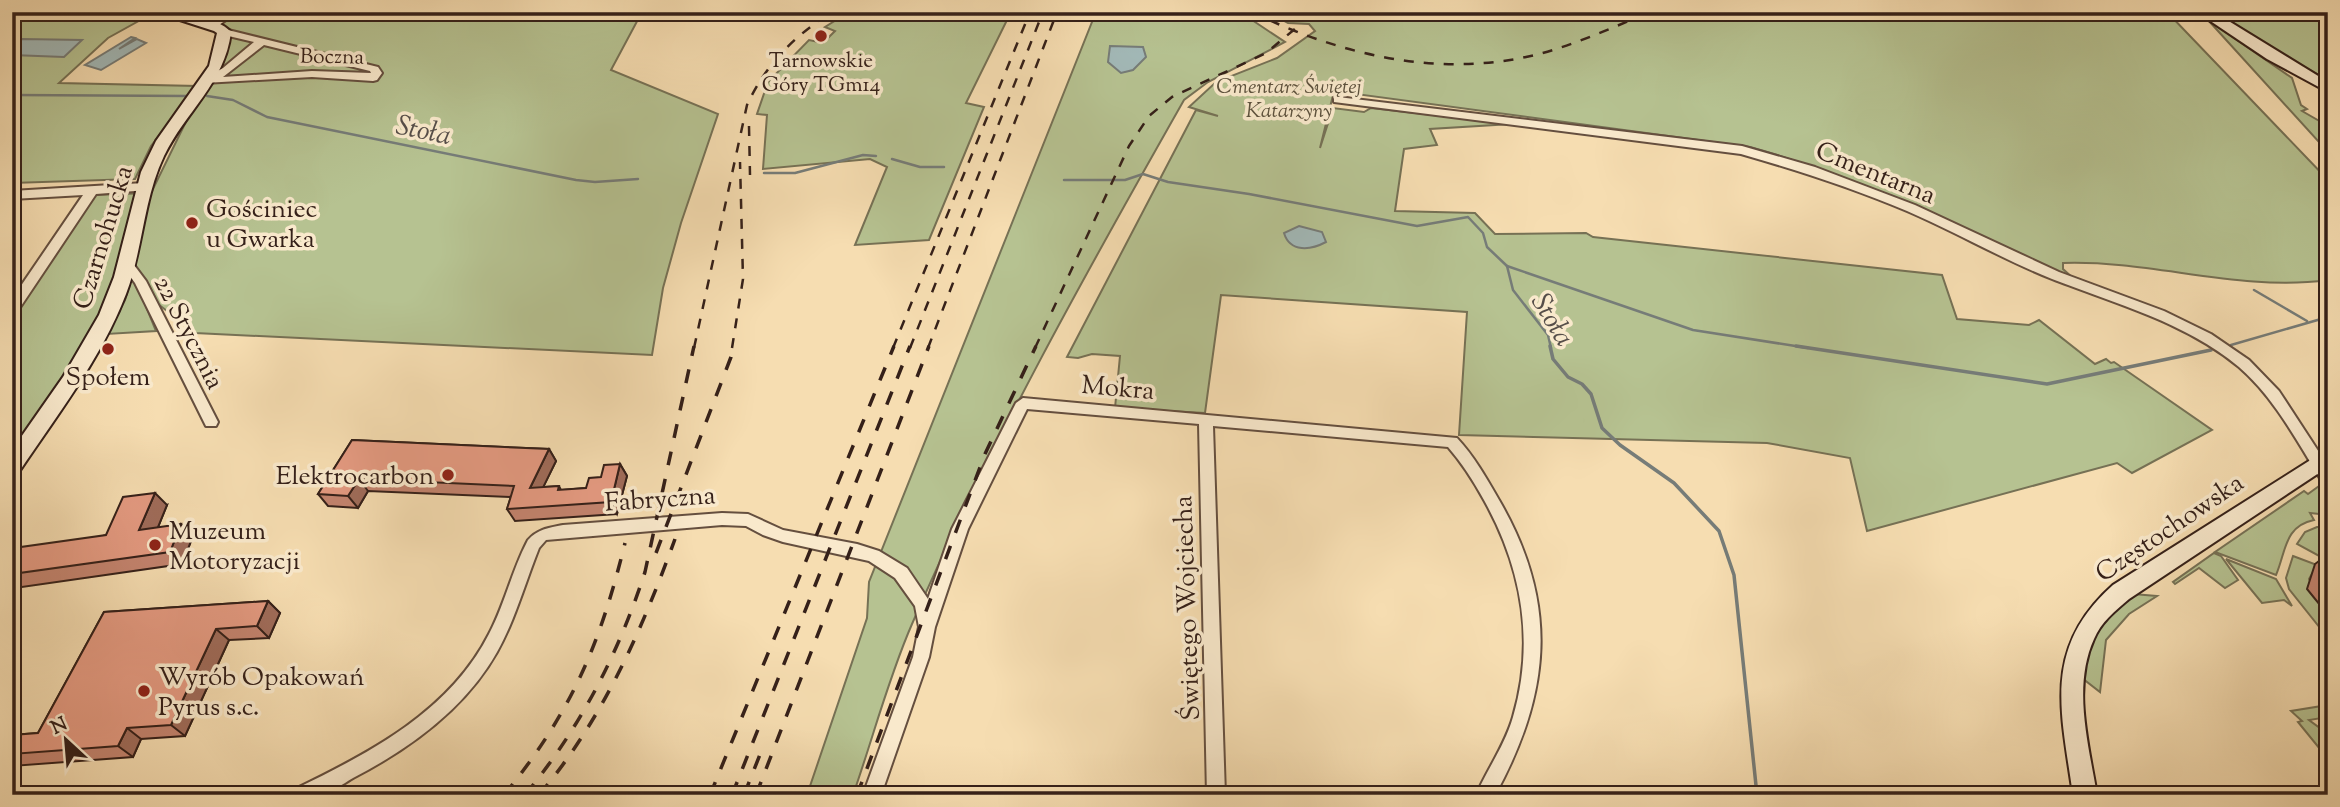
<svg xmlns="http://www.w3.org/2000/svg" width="2340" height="807" viewBox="0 0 2340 807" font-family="'Sorts Mill Goudy',serif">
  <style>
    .green { fill: #b6c291; stroke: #767155; stroke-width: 2 }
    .water { fill: #a2b9b8; stroke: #767c78; stroke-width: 2 }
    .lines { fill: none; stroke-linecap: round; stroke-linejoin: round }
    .stream-far1 { stroke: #767c78; stroke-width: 2.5 }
    .stream { stroke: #767c78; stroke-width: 3.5 }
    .street-casing { stroke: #654f3f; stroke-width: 4 }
    .secondary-casing { stroke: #352019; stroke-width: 4 }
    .street { fill: #f9e9cc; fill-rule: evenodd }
    .secondary { fill: #f9e9cc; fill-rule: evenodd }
    .rail-far1 { stroke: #352019; stroke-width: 2.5; stroke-dasharray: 10 10; stroke-linecap: butt }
    .rail { stroke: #352019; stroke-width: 3.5; stroke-dasharray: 14 14; stroke-linecap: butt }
    .wall { fill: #c4846f; stroke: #352019; stroke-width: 2 }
    .shaded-wall { fill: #a06c5a; stroke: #352019; stroke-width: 2 }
    .building { fill: #e49a81; stroke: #352019; stroke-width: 2 }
    .poi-dot { fill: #8f2418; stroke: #f9e9cc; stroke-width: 2.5 }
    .labels { text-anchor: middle; stroke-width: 7; stroke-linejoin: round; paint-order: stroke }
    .far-street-label { font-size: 21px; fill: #352019; stroke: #f9e9cc }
    .far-poi-label { font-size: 21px; fill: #352019; stroke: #f9e9cc }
    .far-park-label { font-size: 21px; font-style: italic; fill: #5c513d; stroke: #f9e9cc }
    .street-label { font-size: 26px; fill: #352019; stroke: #f9e9cc }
    .poi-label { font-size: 26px; fill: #352019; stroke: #f9e9cc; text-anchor: start }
    .water-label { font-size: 28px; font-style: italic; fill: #564e49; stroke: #f9e9cc }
  </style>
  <rect width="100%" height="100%" fill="#f6ddb1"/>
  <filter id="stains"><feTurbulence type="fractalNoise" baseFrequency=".00286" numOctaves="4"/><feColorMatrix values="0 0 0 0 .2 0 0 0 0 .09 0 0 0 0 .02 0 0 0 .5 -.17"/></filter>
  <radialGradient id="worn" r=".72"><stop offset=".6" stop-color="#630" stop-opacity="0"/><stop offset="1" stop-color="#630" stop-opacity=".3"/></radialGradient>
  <!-- green -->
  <g class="green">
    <path d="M 12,12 L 143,14 L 144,18 L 108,38 L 59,83 L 197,86 L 151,146 L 135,179 L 12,183 L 12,109 L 19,99 L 12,99 Z"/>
    <path d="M 165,12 L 642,12 L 611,70 L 718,114 L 681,223 L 663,288 L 652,355 L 195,333 L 139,289 L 156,331 L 107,334 L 125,300 L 130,283 L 121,276 L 12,475 L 12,313 L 89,195 L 151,193 L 231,30 Z"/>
    <path d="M 849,12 L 1011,12 L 966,103 L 984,107 L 929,240 L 855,245 L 887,167 L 870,159 L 763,169 L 767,115 L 757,114 L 768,82 L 809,40 L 823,43 L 835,31 L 825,27 Z"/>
    <path d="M 1096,12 L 1240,12 L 1285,42 L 1208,82 L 1184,100 C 1087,271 990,444 912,624 C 888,679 873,738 853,795 L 807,795 L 867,618 L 869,582 Z"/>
    <path d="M 1268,12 L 2167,12 L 2328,180 L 2328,280 C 2238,292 2152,260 2063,263 L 2063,269 L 2074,279 C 1968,231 1862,178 1750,147 L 1334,91 L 1320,148 L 1333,108 L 1364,112 L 1371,108 L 1512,124 L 1430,129 L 1437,145 L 1404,149 L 1395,211 L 1475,213 L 1495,234 L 1586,233 L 1593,237 L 1942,275 L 1957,319 L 2029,325 L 2039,320 L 2095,364 L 2106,359 L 2111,363 L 2114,362 L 2212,430 L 2132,473 L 2117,463 L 1867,531 L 1850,458 L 1767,443 L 1459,435 L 1467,312 L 1221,295 L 1205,413 L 1115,408 L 1120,356 L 1092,354 L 1078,358 L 1067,357 L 1196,110 L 1218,116 L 1189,107 L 1216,82 L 1277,58 L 1315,31 L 1309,24 L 1288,23 Z"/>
    <path d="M 2214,12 L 2328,12 L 2328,80 L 2256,40 Z"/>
    <path d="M 2208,20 L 2292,78 L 2301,105 L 2307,109 L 2302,111 L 2328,126 L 2321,130 L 2328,134 L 2328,152 Z"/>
    <path d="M 2319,486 L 2328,488 L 2328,515 L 2310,513 L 2314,520 C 2284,526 2286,552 2276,575 L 2215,552 L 2304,491 L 2308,494 Z"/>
    <path d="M 2317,527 L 2328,527 L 2328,570 L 2323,558 L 2297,544 L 2305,532 Z"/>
    <path d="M 2214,553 L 2221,556 L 2238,580 L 2225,588 L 2199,568 L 2175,584 L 2173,582 Z"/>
    <path d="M 2293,556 L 2317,565 L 2309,579 L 2328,614 L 2328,638 L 2289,589 L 2286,578 Z"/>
    <path d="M 2226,559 L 2276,579 L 2292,606 L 2284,600 L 2262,603 Z"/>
    <path d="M 2133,594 L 2157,596 L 2129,614 L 2106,640 L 2100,692 L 2082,678 C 2086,634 2101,620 2133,594 Z"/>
    <path d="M 2328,705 L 2328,717 L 2309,720 L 2328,734 L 2328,759 L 2298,722 L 2302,721 L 2291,711 Z"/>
  </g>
  <!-- water -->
  <g class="water">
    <path d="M 131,37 L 135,38 L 119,49 L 137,39 L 146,43 L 101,70 L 85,65 Z"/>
    <path d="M 22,39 L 82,40 L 64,57 L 12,55 L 12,46 Z"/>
    <path d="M 1110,46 L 1143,47 L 1146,57 L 1133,70 L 1121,73 L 1108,62 Z"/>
    <path d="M 1299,226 L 1322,232 L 1326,242 C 1311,250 1290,253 1284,233 Z"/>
  </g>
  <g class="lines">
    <!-- stream-far1 -->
    <g class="stream-far1">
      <path d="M 12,95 L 189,96"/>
      <path d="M 207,96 L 233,100 L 267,117 L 576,180 L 595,182 L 638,179"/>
      <path d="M 892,159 L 920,167 L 944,167"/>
      <path d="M 764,173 L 795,173 L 863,155 L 876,156"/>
      <path d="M 1064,180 L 1125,180 L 1143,174 L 1168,182 L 1249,194 L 1417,226 L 1468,217 L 1483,233 L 1487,247 L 1507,266 L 1513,290 L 1548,335 L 1551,348"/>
      <path d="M 1507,266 L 1693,330 L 1808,348"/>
      <path d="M 2254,290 L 2307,321"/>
      <path d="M 2231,345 L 2328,317"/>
    </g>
    <!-- stream -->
    <g class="stream">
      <path d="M 1550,346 L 1553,359 L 1568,377 L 1582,384 L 1591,394 L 1602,428 L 1620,445 L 1674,483 L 1719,531 L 1734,575 L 1757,795"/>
      <path d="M 1796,346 L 2047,384 L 2211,350"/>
    </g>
    <!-- street casing -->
    <g class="street-casing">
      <g id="street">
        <path d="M 225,12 L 237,12 L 215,28 L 207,28 L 207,24 Z"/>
        <path d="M 224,29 L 378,67 L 382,73 L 377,80 L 373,81 L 312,77 L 204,83 L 204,79 L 223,68 L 254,42 L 220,34 L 220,30 ZM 264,45 L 370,71 L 371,73 L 312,71 L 223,77 Z"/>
        <path d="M 1338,97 L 1742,146 L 1815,167 L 1915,205 L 2059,272 L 2164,311 L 2211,334 L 2249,360 L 2279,391 L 2328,466 L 2328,485 L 2323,483 C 2298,443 2275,398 2239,367 C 2185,322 2116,304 2052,279 C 2002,259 1956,232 1907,211 C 1853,188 1797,170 1741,154 L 1334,102 L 1334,98 Z"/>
        <path d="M 144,183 L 150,187 L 148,190 L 96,194 L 17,312 L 12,314 L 12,299 L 83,195 L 12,199 L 12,191 Z"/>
        <path d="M 127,260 L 131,261 L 146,281 L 218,422 L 216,426 L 206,426 L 204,422 L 135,283 L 121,264 Z"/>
        <path d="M 1023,398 L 1457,438 C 1474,456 1487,479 1499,500 C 1559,603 1551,693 1495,795 L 1476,795 C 1488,768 1505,745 1513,717 C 1535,642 1522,568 1484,500 C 1474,482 1462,463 1448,447 L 1213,426 L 1225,795 L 1207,795 L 1199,424 L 1027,409 L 968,529 L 935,627 L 929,657 L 881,795 L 863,795 L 913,657 L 919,627 L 915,606 L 895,578 L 869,561 L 783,542 L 763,535 L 746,526 L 722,525 L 546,540 L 539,548 C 525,583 515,620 497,652 C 465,709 409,749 353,778 C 343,784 330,793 319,795 C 311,796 301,795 292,795 L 295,789 C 370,753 450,711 489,634 C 505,604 512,570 528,540 C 538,529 548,528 563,525 L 722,513 L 748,514 L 783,530 L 857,544 L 879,551 L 907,568 L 928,599 L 952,529 L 1016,403 Z"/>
      </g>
    </g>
    <!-- secondary casing -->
    <g class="secondary-casing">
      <g id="secondary">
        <path d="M 155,12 C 176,12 217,16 231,32 C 225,83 185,112 164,156 C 143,200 143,250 126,294 C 101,359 57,415 19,472 L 12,474 L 12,450 L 63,377 L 99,315 L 114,277 L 141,172 L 156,141 L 209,66 L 217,33 L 214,31 Z"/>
        <path d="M 2197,12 L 2214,12 L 2328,82 L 2328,92 L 2267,59 Z"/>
        <path d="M 2328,449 L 2328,467 L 2129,599 C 2115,611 2101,622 2094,639 C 2072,687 2089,746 2097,795 L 2073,795 C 2061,711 2042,648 2113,585 Z"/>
      </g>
    </g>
    <!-- street -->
    <use href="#street" class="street"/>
    <!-- secondary -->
    <use href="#secondary" class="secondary"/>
    <!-- rail-far1 -->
    <g class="rail-far1">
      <path d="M 1252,12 C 1336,53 1432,77 1526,57 C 1569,48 1610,28 1651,12"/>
      <path d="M 749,126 L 750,175"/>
      <path d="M 694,348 L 747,105 C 766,64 794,36 832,12"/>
      <path d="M 732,348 L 743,279 L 740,162"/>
      <path d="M 893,348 L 1030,12"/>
      <path d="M 910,348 L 1043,12"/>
      <path d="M 928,348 L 1057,12"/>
      <path d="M 1035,348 L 1129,146 L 1149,116 L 1172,97 L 1266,53 L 1296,28 L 1306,12"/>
    </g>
    <!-- rail -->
    <g class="rail">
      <path d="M 656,553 L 731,357 L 733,346"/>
      <path d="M 504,795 C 571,713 600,645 625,543"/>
      <path d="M 525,795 C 580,728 618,655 645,572 L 694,346"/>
      <path d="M 539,795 C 603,719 641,632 675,539"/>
      <path d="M 710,795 L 894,346"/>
      <path d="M 732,795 L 910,346"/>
      <path d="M 744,795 L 761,752"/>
      <path d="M 756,795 L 929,346"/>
      <path d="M 857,795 L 985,454 L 1036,346"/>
    </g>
  </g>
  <!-- wall -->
  <g class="wall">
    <path d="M 352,440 L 549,449 L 556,461 L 543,487 L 559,486 L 561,490 L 586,488 L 620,464 L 627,476 L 617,514 L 515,521 L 507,509 L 511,497 L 368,491 L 358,508 L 328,506 L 318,494 Z"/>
    <path d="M 167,505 L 158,527 L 193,536 L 182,564 L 22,587 L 12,579 L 12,564 L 106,535 Z"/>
    <path d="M 2328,554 L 2328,615 L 2307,589 L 2315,564 Z"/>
    <path d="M 268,601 L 280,613 L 269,638 L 229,640 L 185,736 L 141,739 L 133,757 L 12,766 L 12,735 L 38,733 L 104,612 Z"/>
  </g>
  <!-- shaded-wall -->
  <g class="shaded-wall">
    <path d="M 549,449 L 556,461 L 537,500 L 530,488 Z"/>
    <path d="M 620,464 L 627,476 L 617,514 L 611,502 Z"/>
    <path d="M 359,479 L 368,491 L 358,508 L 348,496 Z"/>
    <path d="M 155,493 L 167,505 L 152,542 L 139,530 Z"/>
    <path d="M 181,524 L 193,536 L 182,564 L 170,552 Z"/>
    <path d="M 268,601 L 280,613 L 269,638 L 257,626 Z"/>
    <path d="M 216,629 L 229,640 L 185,736 L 171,725 Z"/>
    <path d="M 127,728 L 141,739 L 133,757 L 118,746 Z"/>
  </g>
  <!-- building -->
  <g class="building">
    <path d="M 352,440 L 549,449 L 530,488 L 559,486 L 558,490 L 586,488 L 589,478 L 601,477 L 604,465 L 620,464 L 611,502 L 507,509 L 514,486 L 359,479 L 348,496 L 318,494 Z"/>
    <path d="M 155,493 L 139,530 L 181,524 L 170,552 L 12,574 L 12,564 L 21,547 L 106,535 L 123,497 Z"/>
    <path d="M 2328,559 L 2328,584 L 2322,576 Z"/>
    <path d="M 268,601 L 257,626 L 216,629 L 171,725 L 127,728 L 118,746 L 12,754 L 12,735 L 38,733 L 104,612 Z"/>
  </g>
  <!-- markers -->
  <g class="poi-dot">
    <circle cx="821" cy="36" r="7"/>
    <circle cx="192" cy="223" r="7"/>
    <circle cx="108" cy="349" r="7"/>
    <circle cx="448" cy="475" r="7"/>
    <circle cx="155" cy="545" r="7"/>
    <circle cx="144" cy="691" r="7"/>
  </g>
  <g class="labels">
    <!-- far-street labels -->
    <g class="far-street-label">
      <text transform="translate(332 56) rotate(1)" y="7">Boczna</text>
    </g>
    <!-- far-poi labels -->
    <g class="far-poi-label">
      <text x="821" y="67">Tarnowskie<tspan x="821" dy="24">Góry TGm14</tspan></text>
    </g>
    <!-- far-park labels -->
    <g class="far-park-label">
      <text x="1289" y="93">Cmentarz Świętej<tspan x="1289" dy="24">Katarzyny</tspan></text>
    </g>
    <!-- street labels -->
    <g class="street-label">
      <text transform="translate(1876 172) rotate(22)" y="9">Cmentarna</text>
      <text transform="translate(102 237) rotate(-73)" y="9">Czarnohucka</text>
      <text transform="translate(190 332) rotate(63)" y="9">22 Stycznia</text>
      <text transform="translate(1118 387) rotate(5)" y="9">Mokra</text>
      <text transform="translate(660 498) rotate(-4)" y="9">Fabryczna</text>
      <text transform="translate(2169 527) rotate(-34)" y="9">Częstochowska</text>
      <text transform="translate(1186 608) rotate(-92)" y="9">Świętego Wojciecha</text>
    </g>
    <!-- poi labels -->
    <g class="poi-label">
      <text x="206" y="217">Gościniec<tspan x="206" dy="30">u Gwarka</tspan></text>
      <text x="108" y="385" text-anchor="middle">Społem</text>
      <text x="434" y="484" text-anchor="end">Elektrocarbon</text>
      <text x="169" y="539">Muzeum<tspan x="169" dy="30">Motoryzacji</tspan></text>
      <text x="158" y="685">Wyrób Opakowań<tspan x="158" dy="30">Pyrus s.c.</tspan></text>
    </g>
    <!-- water labels -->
    <g class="water-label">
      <text transform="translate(424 129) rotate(12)" y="10">Stoła</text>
      <text transform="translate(1554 319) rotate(59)" y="10">Stoła</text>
    </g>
  </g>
  <!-- margin -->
  <rect width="2340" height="807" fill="none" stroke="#f6ddb1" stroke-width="42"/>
  <rect x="14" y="14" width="2312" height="779" fill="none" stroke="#352019" stroke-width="3.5"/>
  <rect x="21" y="21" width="2298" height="765" fill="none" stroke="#352019" stroke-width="2"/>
  <!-- north arrow -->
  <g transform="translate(66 740) rotate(334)" stroke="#f9e9cc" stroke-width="5" paint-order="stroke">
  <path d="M0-5L12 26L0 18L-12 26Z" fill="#352019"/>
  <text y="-10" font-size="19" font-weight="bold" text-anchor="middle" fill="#352019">N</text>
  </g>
  <rect width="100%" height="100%" filter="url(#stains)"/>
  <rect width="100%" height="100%" fill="url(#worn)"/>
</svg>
